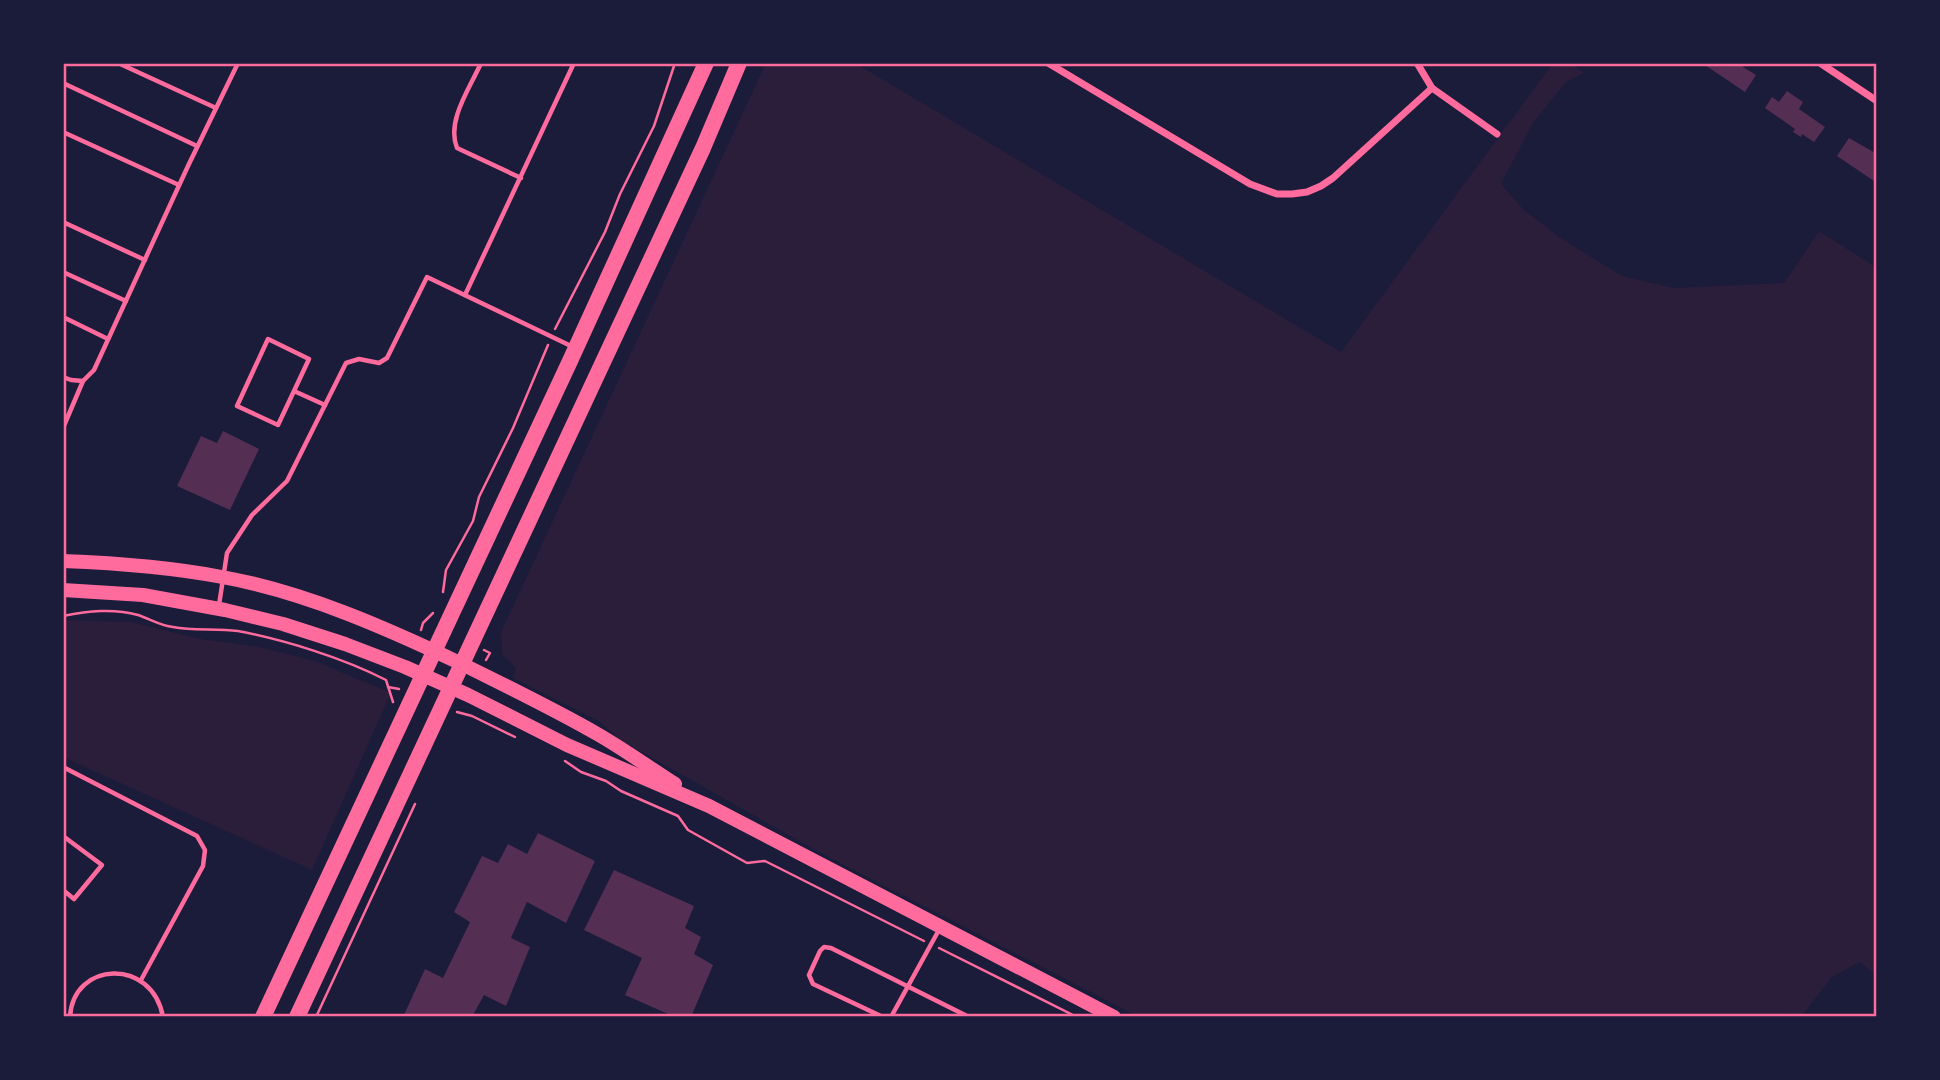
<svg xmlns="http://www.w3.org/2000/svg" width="1940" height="1080" viewBox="0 0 1940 1080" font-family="'PT Sans Narrow',sans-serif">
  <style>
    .green { fill: #2a1e3b }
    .building { fill: #542f53 }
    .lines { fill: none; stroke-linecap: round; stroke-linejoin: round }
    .path { stroke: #ff6b9d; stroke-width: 2.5 }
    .service { stroke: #ff6b9d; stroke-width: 4.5 }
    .minor { stroke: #ff6b9d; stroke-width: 7 }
    .secondary { stroke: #ff6b9d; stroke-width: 14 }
    .primary { stroke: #ff6b9d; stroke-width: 16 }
    .neatline { fill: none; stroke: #ff6b9d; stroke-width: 2.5 }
  </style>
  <rect width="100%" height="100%" fill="#1b1b3a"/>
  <!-- green -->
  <g class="green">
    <path d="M 766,63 L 855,63 L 1341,352 L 1553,63 L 1569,63 L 1584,73 L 1566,82 L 1533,123 L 1501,184 L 1524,210 L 1562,239 L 1622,276 L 1674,288 L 1784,283 L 1819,231 L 1877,268 L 1877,976 L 1860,962 L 1832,977 L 1801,1017 L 1139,1017 L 813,849 L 619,739 L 599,721 L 513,678 L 516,668 L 502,654 L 501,632 Z"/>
    <path d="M 63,620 L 131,622 L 200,639 L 259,647 L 315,661 L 391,693 L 312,870 L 63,757 Z"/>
  </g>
  <!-- building -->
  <g class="building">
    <path d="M 1702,63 L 1743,63 L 1745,64 L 1743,67 L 1756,75 L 1745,92 Z"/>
    <path d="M 1787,91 L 1803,102 L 1799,109 L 1825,127 L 1814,142 L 1802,134 L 1801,137 L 1793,132 L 1795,129 L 1765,108 L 1772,97 L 1779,102 Z"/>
    <path d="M 1849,138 L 1877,154 L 1877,183 L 1837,156 Z"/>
    <path d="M 223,431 L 259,449 L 230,510 L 177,486 L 201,436 L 217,443 Z"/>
    <path d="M 538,833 L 595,861 L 566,923 L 527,902 L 511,938 L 530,947 L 506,1006 L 484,995 L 472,1017 L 403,1017 L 425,969 L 443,978 L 470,922 L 454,912 L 482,856 L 498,863 L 508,844 L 527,854 Z"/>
    <path d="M 614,870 L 694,906 L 685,928 L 701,937 L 694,954 L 713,965 L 691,1017 L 675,1017 L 625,995 L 642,958 L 584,930 Z"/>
  </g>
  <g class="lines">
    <!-- path -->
    <g class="path">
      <path d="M 555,329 L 605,232 L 620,194 L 654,126 L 675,63"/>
      <path d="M 443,592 L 446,570 L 473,521 L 479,497 L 513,428 L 548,345"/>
      <path d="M 63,616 C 88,611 113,608 138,615 C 150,619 161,626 173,627 C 194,631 216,628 238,631 C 285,640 343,658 386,680 L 393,702"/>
      <path d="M 421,630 L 423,623 L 433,613"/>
      <path d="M 484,650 L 490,653 L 486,660"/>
      <path d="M 388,687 L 399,689"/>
      <path d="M 457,712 L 472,716 L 515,737"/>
      <path d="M 565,761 L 581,772 L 606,781 L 621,791 L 678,816 L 688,830 L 747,863 L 765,861 L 924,941"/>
      <path d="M 939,948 L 1077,1017"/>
      <path d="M 316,1017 L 415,804"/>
    </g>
    <!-- service -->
    <g class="service">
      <path d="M 118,63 L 216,108"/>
      <path d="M 481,63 C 470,88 446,121 457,148 L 521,178"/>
      <path d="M 63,83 L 197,146"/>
      <path d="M 63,132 L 179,185"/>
      <path d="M 63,222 L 145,260"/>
      <path d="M 63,272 L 126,301"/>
      <path d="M 465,295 L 574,63"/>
      <path d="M 63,317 L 108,339"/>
      <path d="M 63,377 L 71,380 L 83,381 L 94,370 L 188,166 L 238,63"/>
      <path d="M 294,391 L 278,425 L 237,406 L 268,339 L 309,359 L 294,391 L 325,405"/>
      <path d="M 63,428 L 83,381"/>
      <path d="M 219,605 L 227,553 L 252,515 L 287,481 L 346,363 L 359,359 L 379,363 L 387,358 L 427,277 L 571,346"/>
      <path d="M 63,767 L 197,836 L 205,850 L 203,866 L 141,980"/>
      <path d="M 63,836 L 102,865 L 74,899 L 63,890"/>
      <path d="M 70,1017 C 73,961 152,957 163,1017"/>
      <path d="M 883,1017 L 813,984 L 809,975 L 820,951 L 824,947 L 831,948 L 969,1017"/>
      <path d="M 891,1017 L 940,928"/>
    </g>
    <!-- minor -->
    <g class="minor">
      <path d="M 1048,63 L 1250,184 L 1277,194 L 1292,194 L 1307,192 L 1321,186 L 1333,178 L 1432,88"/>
      <path d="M 1417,63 L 1432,88 L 1497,134"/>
      <path d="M 1820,63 L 1877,101"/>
    </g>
    <!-- secondary -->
    <g class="secondary">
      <path d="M 63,561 C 116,563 170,567 222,577 C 305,592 386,628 462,664 C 508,687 554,709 599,735 C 625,750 650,768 675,784"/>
      <path d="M 63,590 L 143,595 L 225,610 L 283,624 L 345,644 L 405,667 L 468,695 L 567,745 L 709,806 L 1114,1017"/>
    </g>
    <!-- primary -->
    <g class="primary">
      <path d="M 263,1017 L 570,361 L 706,63"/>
      <path d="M 297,1017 L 703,148 L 739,63"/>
    </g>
  </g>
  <!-- border -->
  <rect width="1940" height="1080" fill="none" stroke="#1b1b3a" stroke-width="130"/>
  <rect x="65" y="65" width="1810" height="950" class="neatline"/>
</svg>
